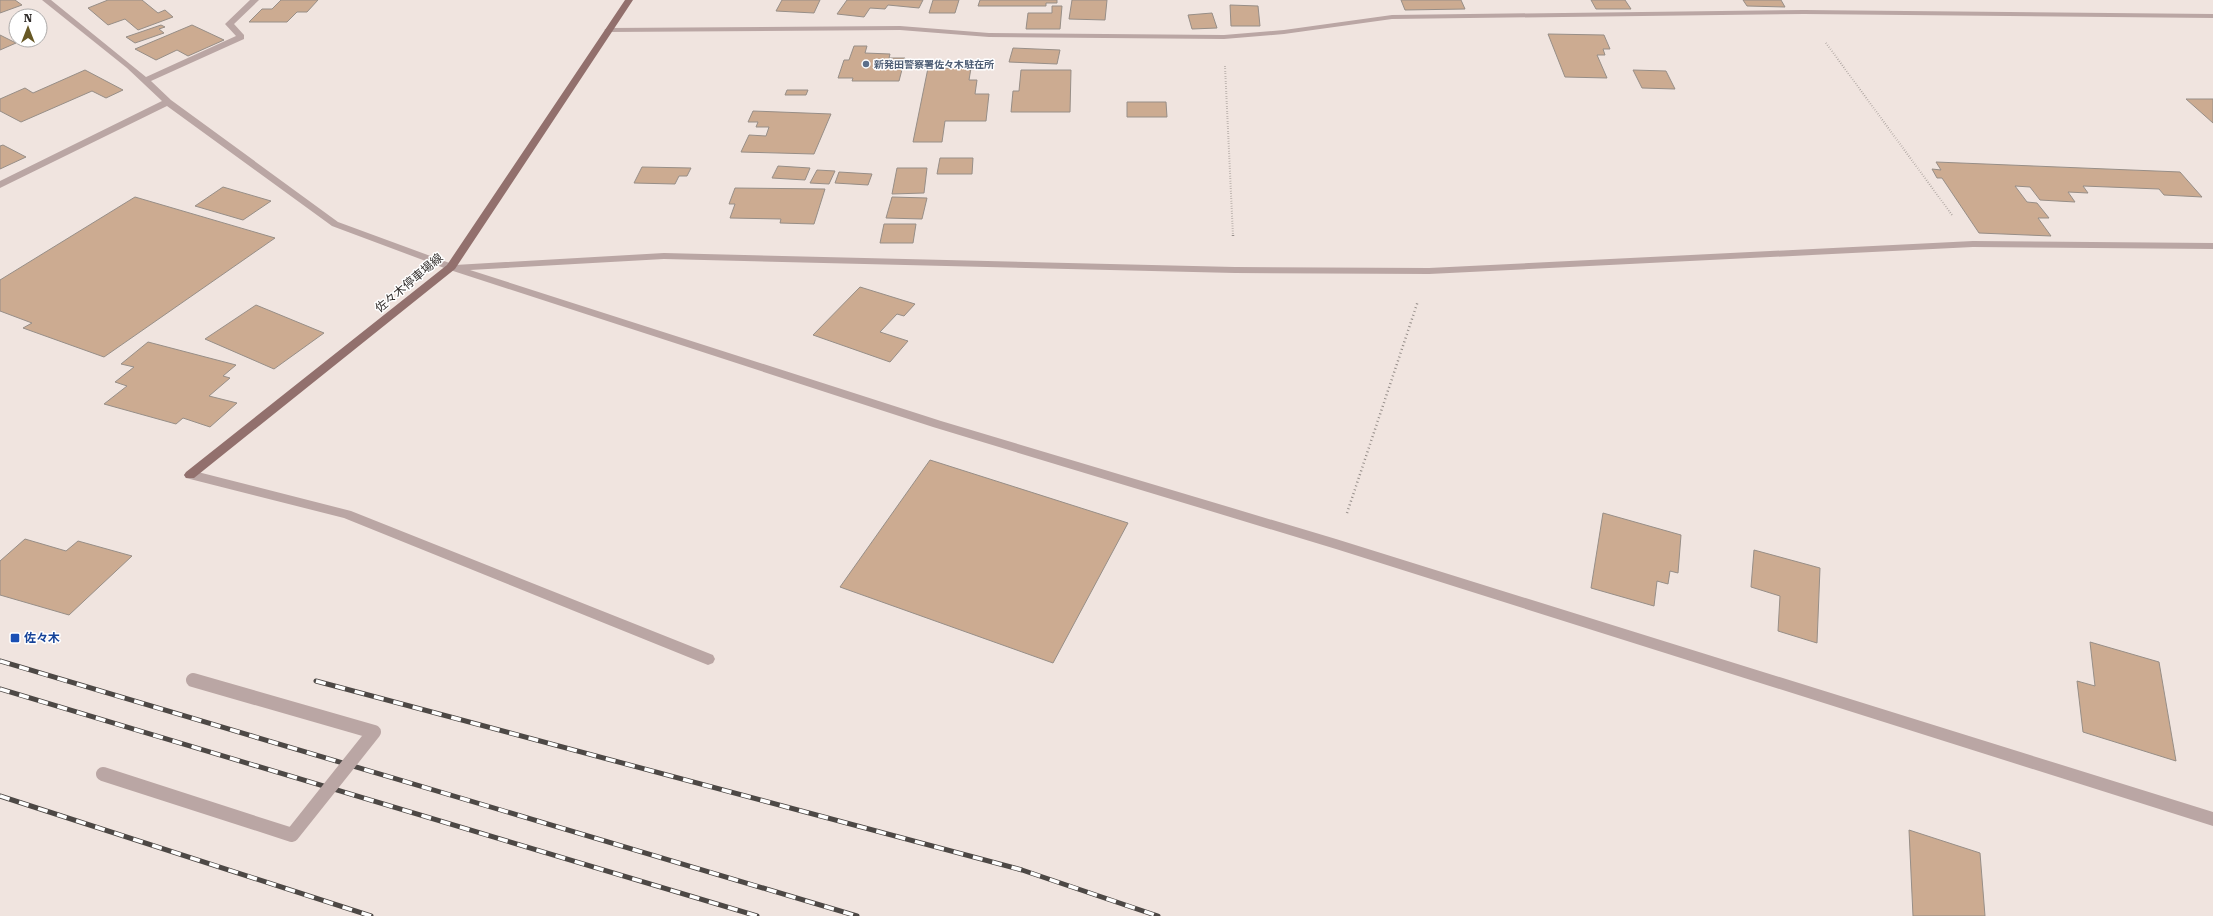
<svg xmlns="http://www.w3.org/2000/svg" width="2213" height="916" viewBox="0 0 2213 916" font-family="'Roboto Serif','Noto Sans JP',serif">
  <style>
    .building { fill: #ccab91; stroke: #978e87 }
    .lines { fill: none; stroke-linecap: round; stroke-linejoin: round }
    .path-far1 { stroke: #958d89; stroke-width: 2; stroke-dasharray: 0.5 2; stroke-linecap: butt }
    .path { stroke: #958d89; stroke-width: 2.5; stroke-dasharray: 1 3; stroke-linecap: butt }
    .minor { fill: #baa6a4; fill-rule: evenodd }
    .major { fill: #92706d; fill-rule: evenodd }
    .rail-casing { stroke: #4d4845; stroke-width: 5 }
    .rail { stroke: #fff; stroke-width: 3.5; stroke-dasharray: 10; stroke-linecap: butt }
    .minor-bridge { stroke: #baa6a4; stroke-width: 14 }
    .service-dot { fill: #5c6f8a; stroke: #fff; stroke-width: 1.5 }
    .transit-dot { fill: #1a4fb4; stroke: #fff; stroke-width: 1.5 }
    .labels { text-anchor: middle; stroke-width: 3; stroke-linejoin: round; paint-order: stroke }
    .far-service-label { font-size: 10px; font-weight: bold; fill: #4e5e75; stroke: #fff; text-anchor: start }
    .street-label { font-size: 12px; fill: #312d2b; stroke: #fff }
    .transit-label { font-size: 12px; font-weight: bold; fill: #164399; stroke: #fff; text-anchor: start }
  </style>
  <rect width="100%" height="100%" fill="#f0e4df"/>
  <!-- building -->
  <g class="building">
    <path d="M 0,0 L 15,0 L 22,5 L 0,13 Z"/>
    <path d="M 108,0 L 142,0 L 158,13 L 165,10 L 173,17 L 138,30 L 125,19 L 108,25 L 88,8 Z"/>
    <path d="M 281,0 L 318,0 L 307,12 L 297,12 L 287,22 L 249,22 L 262,9 L 272,9 Z"/>
    <path d="M 782,0 L 820,0 L 814,13 L 776,11 Z"/>
    <path d="M 847,0 L 923,0 L 919,8 L 888,5 L 885,9 L 870,8 L 864,17 L 837,14 Z"/>
    <path d="M 933,0 L 959,0 L 955,13 L 929,13 Z"/>
    <path d="M 980,0 L 1057,0 L 1057,3 L 1046,3 L 1046,6 L 978,6 Z"/>
    <path d="M 1072,0 L 1107,0 L 1105,20 L 1069,19 Z"/>
    <path d="M 1401,0 L 1461,0 L 1465,9 L 1405,10 Z"/>
    <path d="M 1591,0 L 1625,0 L 1631,9 L 1596,9 Z"/>
    <path d="M 1743,0 L 1781,0 L 1785,7 L 1747,6 Z"/>
    <path d="M 1230,5 L 1258,6 L 1260,26 L 1231,26 Z"/>
    <path d="M 1052,6 L 1062,6 L 1060,29 L 1026,29 L 1028,13 L 1052,13 Z"/>
    <path d="M 1212,13 L 1217,28 L 1192,29 L 1188,15 Z"/>
    <path d="M 161,25 L 165,27 L 159,29 L 164,33 L 135,43 L 126,37 Z"/>
    <path d="M 192,25 L 224,40 L 188,56 L 177,50 L 156,60 L 135,49 Z"/>
    <path d="M 1548,34 L 1604,35 L 1610,49 L 1603,49 L 1605,55 L 1597,55 L 1607,78 L 1565,77 Z"/>
    <path d="M 0,35 L 16,43 L 0,50 Z"/>
    <path d="M 854,46 L 867,46 L 865,53 L 890,54 L 889,58 L 905,58 L 899,81 L 852,81 L 853,78 L 838,78 L 844,60 L 849,60 Z"/>
    <path d="M 1013,48 L 1060,50 L 1057,64 L 1009,62 Z"/>
    <path d="M 928,68 L 971,68 L 969,80 L 977,80 L 975,94 L 989,94 L 986,121 L 945,121 L 942,142 L 913,142 Z"/>
    <path d="M 85,70 L 123,90 L 106,98 L 92,91 L 21,122 L 0,111 L 0,99 L 25,88 L 33,93 Z"/>
    <path d="M 1021,70 L 1071,70 L 1070,112 L 1011,112 L 1013,91 L 1019,91 Z"/>
    <path d="M 1633,70 L 1666,71 L 1675,89 L 1642,88 Z"/>
    <path d="M 787,90 L 808,90 L 806,95 L 785,95 Z"/>
    <path d="M 2186,99 L 2213,99 L 2213,123 Z"/>
    <path d="M 1127,102 L 1166,102 L 1167,117 L 1127,117 Z"/>
    <path d="M 753,111 L 831,114 L 814,154 L 741,152 L 749,135 L 766,136 L 769,127 L 756,127 L 758,122 L 748,122 Z"/>
    <path d="M 3,145 L 26,157 L 0,169 L 0,146 Z"/>
    <path d="M 940,158 L 973,158 L 972,174 L 937,174 Z"/>
    <path d="M 1936,162 L 2180,172 L 2202,197 L 2164,195 L 2159,189 L 2083,186 L 2088,193 L 2068,192 L 2075,202 L 2040,200 L 2030,187 L 2015,186 L 2027,202 L 2037,203 L 2049,218 L 2038,218 L 2051,236 L 1979,233 L 1942,178 L 1937,178 L 1932,169 L 1941,170 Z"/>
    <path d="M 778,166 L 810,168 L 805,180 L 772,178 Z"/>
    <path d="M 642,167 L 691,168 L 687,176 L 679,176 L 675,184 L 634,183 Z"/>
    <path d="M 897,168 L 927,168 L 924,193 L 892,194 Z"/>
    <path d="M 817,170 L 835,171 L 829,184 L 810,183 Z"/>
    <path d="M 839,172 L 872,174 L 868,185 L 835,183 Z"/>
    <path d="M 223,187 L 271,201 L 243,220 L 195,206 Z"/>
    <path d="M 735,188 L 825,189 L 814,224 L 780,223 L 781,219 L 730,218 L 735,204 L 729,204 Z"/>
    <path d="M 135,197 L 275,238 L 104,357 L 23,328 L 32,323 L 0,311 L 0,280 Z"/>
    <path d="M 892,197 L 927,198 L 922,219 L 886,218 Z"/>
    <path d="M 884,224 L 916,224 L 913,243 L 880,243 Z"/>
    <path d="M 860,287 L 915,304 L 904,316 L 897,314 L 880,332 L 908,341 L 890,362 L 813,335 Z"/>
    <path d="M 256,305 L 324,333 L 274,369 L 205,339 Z"/>
    <path d="M 148,342 L 236,365 L 223,376 L 230,378 L 209,396 L 237,403 L 210,427 L 183,418 L 176,424 L 104,404 L 127,386 L 115,382 L 134,367 L 121,364 Z"/>
    <path d="M 930,460 L 1128,523 L 1053,663 L 840,587 Z"/>
    <path d="M 1603,513 L 1681,535 L 1678,573 L 1670,571 L 1668,584 L 1657,581 L 1654,606 L 1591,588 Z"/>
    <path d="M 25,539 L 66,551 L 78,541 L 132,556 L 69,615 L 0,595 L 0,561 Z"/>
    <path d="M 1754,550 L 1820,568 L 1817,643 L 1778,631 L 1780,596 L 1751,587 Z"/>
    <path d="M 2090,642 L 2159,662 L 2176,761 L 2083,732 L 2077,681 L 2095,686 Z"/>
    <path d="M 1909,830 L 1980,853 L 1985,916 L 1913,916 Z"/>
  </g>
  <g class="lines">
    <!-- path-far1 -->
    <g class="path-far1">
      <path d="M 1826,43 L 1952,215"/>
      <path d="M 1225,66 L 1233,236"/>
    </g>
    <!-- path -->
    <g class="path">
      <path d="M 1233,235 L 1233,239"/>
      <path d="M 1347,513 L 1418,301"/>
    </g>
    <!-- minor -->
    <g class="minor">
      <path d="M 42,0 L 51,0 L 146,77 L 236,36 L 225,24 L 250,0 L 259,0 L 234,24 L 244,35 L 244,39 L 151,81 L 171,100 L 338,222 L 455,265 L 664,253 L 1235,267 L 1429,268 L 1973,241 L 2213,243 L 2213,249 L 1973,247 L 1429,274 L 1235,273 L 664,259 L 470,270 L 941,421 L 1336,539 L 2213,812 L 2213,826 L 1336,549 L 933,427 L 447,269 L 332,226 L 167,106 L 0,188 L 0,181 L 162,101 L 127,68 Z"/>
      <path d="M 1804,10 L 2213,14 L 2213,18 L 1804,14 L 1392,19 L 1284,34 L 1224,39 L 989,37 L 900,30 L 608,32 L 604,30 L 608,28 L 900,26 L 989,33 L 1224,35 L 1284,30 L 1392,15 Z"/>
      <path d="M 190,470 L 351,511 L 713,655 L 715,659 L 713,663 L 708,665 L 703,663 L 344,518 L 186,478 L 184,475 Z"/>
    </g>
    <!-- major -->
    <path class="major" d="M 625,0 L 633,0 L 455,269 L 194,478 L 186,478 L 184,475 L 186,472 L 447,265 Z"/>
    <!-- rail casing -->
    <g class="rail-casing">
      <g id="rail">
        <path d="M 0,661 L 857,916"/>
        <path d="M 316,681 L 1022,870 L 1158,916"/>
        <path d="M 0,689 L 757,916"/>
        <path d="M 0,796 L 371,916"/>
      </g>
    </g>
    <!-- rail -->
    <use href="#rail" class="rail"/>
    <!-- minor-bridge -->
    <path class="minor-bridge" d="M 103,774 L 292,835 L 374,732 L 193,680"/>
  </g>
  <!-- markers -->
  <circle class="service-dot" cx="866" cy="64" r="4"/>
  <rect class="transit-dot" x="10" y="633" width="10" height="10" rx="2"/>
  <g class="labels">
    <!-- far-service labels -->
    <g class="far-service-label">
      <text x="874" y="68">新発田警察署佐々木駐在所</text>
    </g>
    <!-- street labels -->
    <g class="street-label">
      <text transform="translate(409 283) rotate(-40)" y="4">佐々木停車場線</text>
    </g>
    <!-- transit labels -->
    <g class="transit-label">
      <text x="24" y="642">佐々木</text>
    </g>
  </g>
  <!-- north arrow -->
  <g transform="translate(28 28)"><circle r="19" fill="#ffffff" stroke="#adabaa"/>
  <path d="M0-3L7 15L0 10L-7 15Z" fill="#675825"/>
  <text y="-6" font-size="11" font-weight="bold" text-anchor="middle" fill="#312d2b">N</text>
  </g>
</svg>
